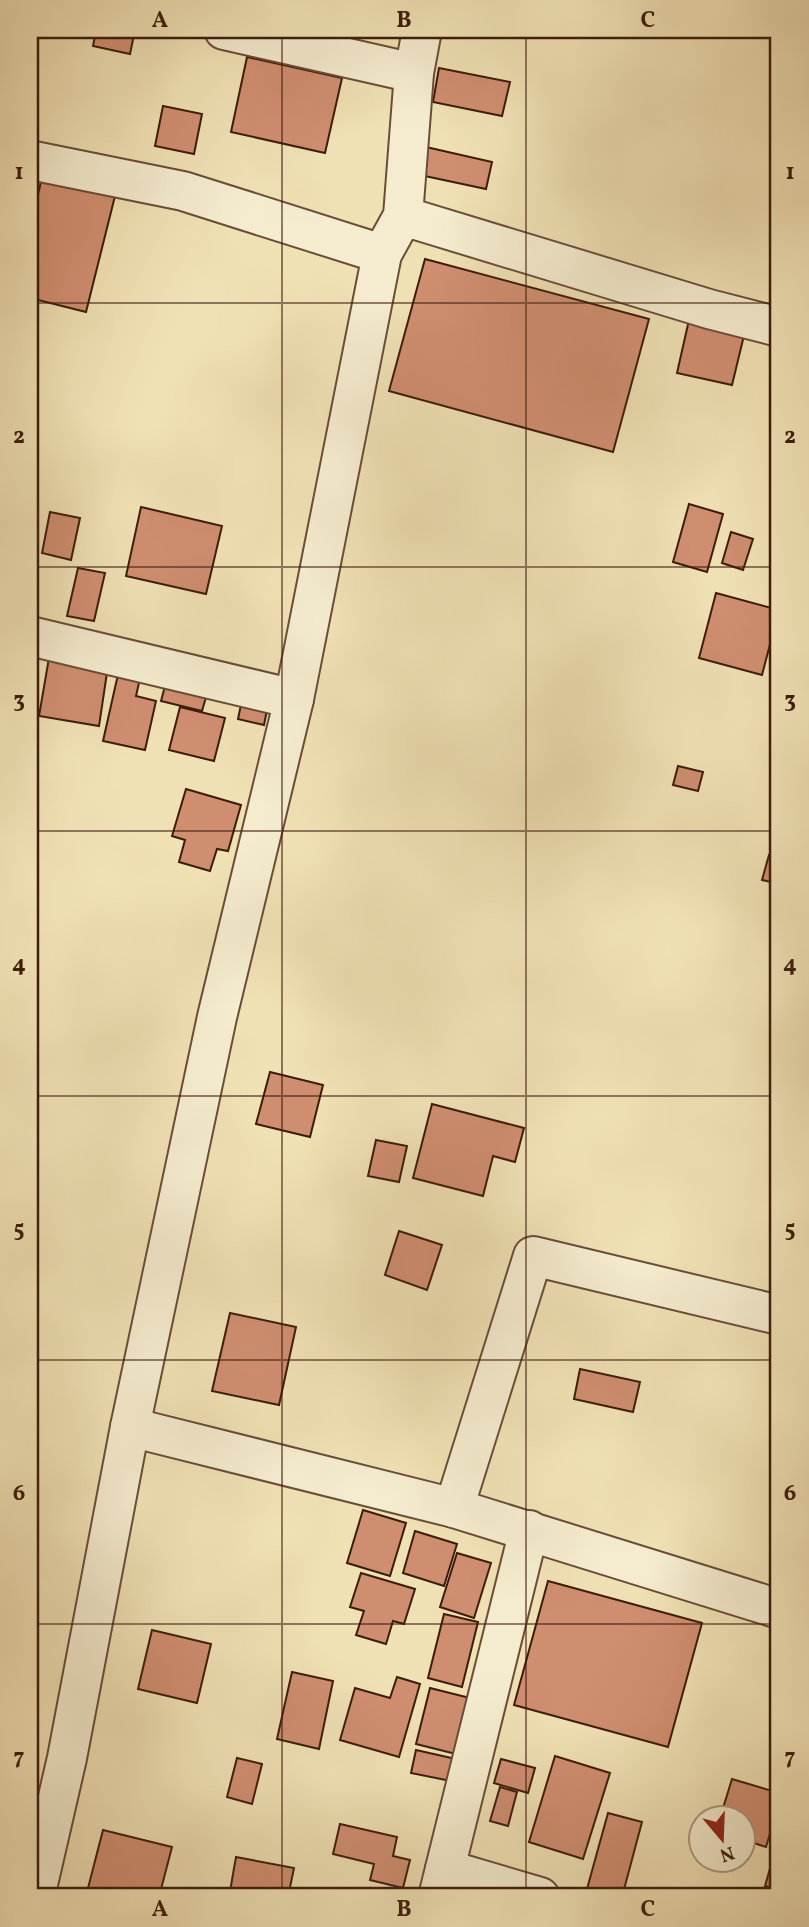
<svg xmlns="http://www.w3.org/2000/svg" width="809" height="1927" viewBox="0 0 809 1927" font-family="Vollkorn,serif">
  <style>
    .building { fill: #d08e71; stroke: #3c1c0b; stroke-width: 2 }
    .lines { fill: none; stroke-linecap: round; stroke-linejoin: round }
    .minor-casing { stroke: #694d36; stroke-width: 42 }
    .minor { stroke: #f5eccf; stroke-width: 38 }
    .grid { fill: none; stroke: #3c1c0b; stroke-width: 2; stroke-opacity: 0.55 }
    .neatline { fill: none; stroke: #3c1c0b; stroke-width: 2.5 }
    .grid-label { font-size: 23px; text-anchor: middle; font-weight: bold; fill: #3c1c0b }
  </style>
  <rect width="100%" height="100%" fill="#f0e1b5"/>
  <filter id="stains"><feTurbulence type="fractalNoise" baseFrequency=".00286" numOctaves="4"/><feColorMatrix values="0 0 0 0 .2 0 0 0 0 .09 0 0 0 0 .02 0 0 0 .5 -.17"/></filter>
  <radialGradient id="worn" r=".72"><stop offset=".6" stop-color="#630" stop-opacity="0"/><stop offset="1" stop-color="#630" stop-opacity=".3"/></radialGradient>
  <!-- building -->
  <g class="building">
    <path d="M 96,30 L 135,30 L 130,54 L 93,46 Z"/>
    <path d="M 247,57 L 342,78 L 325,153 L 231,132 Z"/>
    <path d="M 439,68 L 510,82 L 502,116 L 433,102 Z"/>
    <path d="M 163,106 L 202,114 L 194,154 L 155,146 Z"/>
    <path d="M 426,147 L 492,162 L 486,189 L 420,175 Z"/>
    <path d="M 44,169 L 117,188 L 86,312 L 30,298 L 30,228 Z"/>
    <path d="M 425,259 L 649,319 L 613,452 L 389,391 Z"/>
    <path d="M 779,275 L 779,306 L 772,304 Z"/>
    <path d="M 691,311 L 747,323 L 732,385 L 677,373 Z"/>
    <path d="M 689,504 L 723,514 L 707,572 L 673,562 Z"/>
    <path d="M 141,507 L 222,526 L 206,594 L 126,576 Z"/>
    <path d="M 50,512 L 80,518 L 71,560 L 42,553 Z"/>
    <path d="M 731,532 L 753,539 L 743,570 L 722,563 Z"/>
    <path d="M 78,568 L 105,573 L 94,621 L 67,616 Z"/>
    <path d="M 716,593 L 779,610 L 762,675 L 699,658 Z"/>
    <path d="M 50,652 L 108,666 L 99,726 L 39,716 Z"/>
    <path d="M 119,670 L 141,674 L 136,696 L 156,701 L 145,750 L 103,741 Z"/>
    <path d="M 165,686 L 206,697 L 202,711 L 161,701 Z"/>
    <path d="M 243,695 L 269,700 L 264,725 L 238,719 Z"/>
    <path d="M 180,707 L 225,718 L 214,761 L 169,750 Z"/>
    <path d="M 678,766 L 703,772 L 698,791 L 673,785 Z"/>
    <path d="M 186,789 L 241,805 L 228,851 L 217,849 L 210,871 L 179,862 L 185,840 L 172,836 Z"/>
    <path d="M 769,855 L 779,858 L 779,884 L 762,880 Z"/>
    <path d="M 270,1072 L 323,1085 L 310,1137 L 256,1124 Z"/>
    <path d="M 432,1104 L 524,1128 L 515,1162 L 493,1156 L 483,1196 L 413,1178 Z"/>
    <path d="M 376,1140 L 407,1146 L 399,1182 L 368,1176 Z"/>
    <path d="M 399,1231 L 442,1245 L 427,1290 L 385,1275 Z"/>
    <path d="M 230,1313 L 296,1327 L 279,1405 L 212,1391 Z"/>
    <path d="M 580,1369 L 640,1382 L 633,1412 L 574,1399 Z"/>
    <path d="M 363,1510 L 406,1523 L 390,1576 L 347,1563 Z"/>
    <path d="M 415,1531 L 457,1544 L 444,1586 L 403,1573 Z"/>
    <path d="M 457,1553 L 491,1563 L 474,1618 L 440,1607 Z"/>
    <path d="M 361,1573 L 415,1589 L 404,1624 L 393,1621 L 386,1644 L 356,1635 L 364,1611 L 350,1607 Z"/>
    <path d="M 548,1581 L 702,1623 L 668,1747 L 514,1705 Z"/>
    <path d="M 444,1614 L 478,1622 L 462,1687 L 428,1678 Z"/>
    <path d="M 152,1630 L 211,1644 L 197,1703 L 138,1689 Z"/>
    <path d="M 292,1672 L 333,1681 L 319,1749 L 277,1739 Z"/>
    <path d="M 397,1677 L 420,1684 L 399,1757 L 340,1740 L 355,1688 L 390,1698 Z"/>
    <path d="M 430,1688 L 470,1698 L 456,1754 L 416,1744 Z"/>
    <path d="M 416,1750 L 456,1759 L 451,1781 L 411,1773 Z"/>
    <path d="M 555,1756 L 610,1773 L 583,1859 L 529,1842 Z"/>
    <path d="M 237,1758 L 262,1764 L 252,1804 L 227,1797 Z"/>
    <path d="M 501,1759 L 535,1768 L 528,1793 L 494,1783 Z"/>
    <path d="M 732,1779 L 779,1793 L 779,1803 L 766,1847 L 742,1839 L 742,1818 L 720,1818 Z"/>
    <path d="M 500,1787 L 517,1792 L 508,1826 L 490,1821 Z"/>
    <path d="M 608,1813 L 642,1822 L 622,1897 L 587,1889 Z"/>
    <path d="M 340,1824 L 397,1837 L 393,1856 L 410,1860 L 403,1888 L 370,1880 L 374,1864 L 333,1854 Z"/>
    <path d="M 103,1830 L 172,1847 L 159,1897 L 106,1897 L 87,1892 Z"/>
    <path d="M 236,1857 L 294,1868 L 288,1897 L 229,1897 Z"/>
    <path d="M 771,1865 L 779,1867 L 779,1890 L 765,1886 Z"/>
  </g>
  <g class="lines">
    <!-- minor casing -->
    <g class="minor-casing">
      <g id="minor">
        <path d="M 224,30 L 414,73"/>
        <path d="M 30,160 L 183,191 L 382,254"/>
        <path d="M 403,216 L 709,309 L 779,327"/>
        <path d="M 30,636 L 294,699"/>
        <path d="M 130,1427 L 454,1508 L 779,1609"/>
        <path d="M 454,1508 L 533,1256 L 779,1315"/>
        <path d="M 445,1869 L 540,1897"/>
        <path d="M 35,1897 L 67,1758 L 130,1427 L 217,1017 L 294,699 L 382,254 L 403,216 L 414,73 L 422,30"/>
        <path d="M 438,1897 L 529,1530"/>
      </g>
    </g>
    <!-- minor -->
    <use href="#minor" class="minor"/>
  </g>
  <!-- grid -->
  <path class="grid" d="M 282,30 L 282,1897M 526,30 L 526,1897M 30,303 L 779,303M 30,567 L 779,567M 30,831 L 779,831M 30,1096 L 779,1096M 30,1360 L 779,1360M 30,1624 L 779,1624"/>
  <!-- margin -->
  <rect width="809" height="1927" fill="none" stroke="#f0e1b5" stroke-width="77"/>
  <!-- north arrow -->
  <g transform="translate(722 1839) rotate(161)"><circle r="33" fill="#f5eccf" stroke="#ab9981" stroke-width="2"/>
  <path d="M0-5L12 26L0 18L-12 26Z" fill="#8f2418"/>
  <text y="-10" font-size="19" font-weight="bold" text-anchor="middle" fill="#3c1c0b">N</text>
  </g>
  <rect x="38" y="38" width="732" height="1850" class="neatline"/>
  <g class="grid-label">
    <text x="160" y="27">A</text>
    <text x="404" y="27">B</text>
    <text x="648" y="27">C</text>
    <text x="19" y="179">1</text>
    <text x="790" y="179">1</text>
    <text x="19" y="443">2</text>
    <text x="790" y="443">2</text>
    <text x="19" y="707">3</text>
    <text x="790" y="707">3</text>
    <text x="19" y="971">4</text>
    <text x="790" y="971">4</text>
    <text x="19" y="1236">5</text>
    <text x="790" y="1236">5</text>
    <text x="19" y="1500">6</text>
    <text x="790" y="1500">6</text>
    <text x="19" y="1764">7</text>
    <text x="790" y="1764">7</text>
    <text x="160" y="1916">A</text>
    <text x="404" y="1916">B</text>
    <text x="648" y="1916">C</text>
  </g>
  <rect width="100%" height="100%" filter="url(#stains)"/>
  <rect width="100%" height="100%" fill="url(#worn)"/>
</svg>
